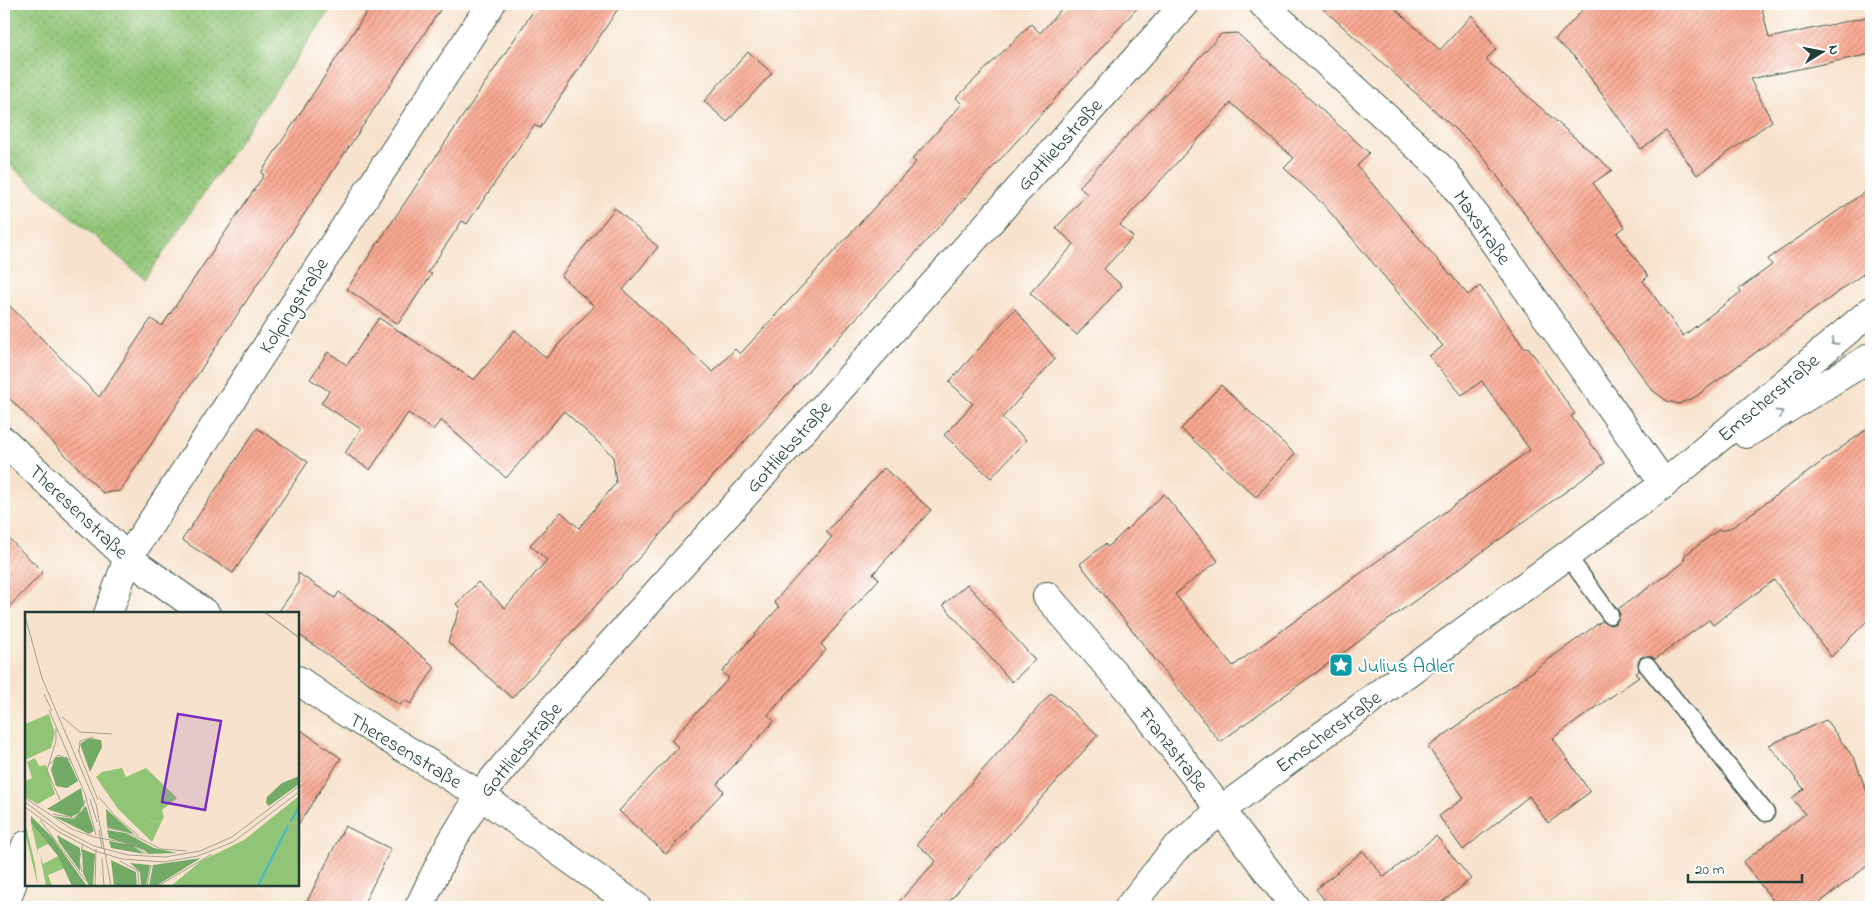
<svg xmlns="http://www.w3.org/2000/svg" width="1875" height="911" viewBox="0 0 1875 911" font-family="'Indie Flower',sans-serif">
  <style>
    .grass { fill: url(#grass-dots); stroke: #588055 }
    .building { fill: url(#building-hatch) }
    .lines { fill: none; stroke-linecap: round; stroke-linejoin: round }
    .service-casing { stroke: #3f564b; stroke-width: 19 }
    .minor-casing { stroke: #3f564b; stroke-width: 30 }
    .tertiary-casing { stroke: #3f564b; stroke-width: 30 }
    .service { stroke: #fff; stroke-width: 16 }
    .minor { stroke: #fff; stroke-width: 28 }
    .tertiary { stroke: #fff; stroke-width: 28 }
    .oneway { stroke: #8f9e9a }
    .labels { text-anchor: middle; stroke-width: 4; stroke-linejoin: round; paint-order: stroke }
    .street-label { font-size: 20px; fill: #1f3d34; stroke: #fff }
    .culture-label { font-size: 20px; fill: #0d838f; stroke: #fff; text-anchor: start }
    .inset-river { fill: none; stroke: #4ab9c1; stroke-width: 2.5 }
    .inset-road { fill: none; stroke: #a1a190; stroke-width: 1 }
    .view { fill: #7b2cbf; fill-opacity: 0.15; stroke: #7b2cbf; stroke-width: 2.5 }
    .inset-edge { fill: none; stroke: #1f3d34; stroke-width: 2.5 }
  </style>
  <defs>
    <pattern id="grass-dots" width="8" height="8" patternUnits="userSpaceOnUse" patternTransform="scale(1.25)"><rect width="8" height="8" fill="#91c476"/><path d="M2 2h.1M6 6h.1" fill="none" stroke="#76a062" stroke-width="1.8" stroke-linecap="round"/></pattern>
    <pattern id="building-hatch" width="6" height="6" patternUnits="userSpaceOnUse" patternTransform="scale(1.25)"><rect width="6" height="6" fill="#f9a891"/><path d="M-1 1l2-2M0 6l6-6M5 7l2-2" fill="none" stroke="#c98a77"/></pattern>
  </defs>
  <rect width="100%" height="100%" fill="#fff"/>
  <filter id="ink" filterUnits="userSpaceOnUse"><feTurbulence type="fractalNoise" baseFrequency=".02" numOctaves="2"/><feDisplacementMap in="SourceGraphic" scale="10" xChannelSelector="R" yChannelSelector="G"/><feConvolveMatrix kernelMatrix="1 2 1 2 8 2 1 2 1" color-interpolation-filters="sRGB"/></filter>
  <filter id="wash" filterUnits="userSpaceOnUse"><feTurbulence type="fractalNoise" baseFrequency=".0096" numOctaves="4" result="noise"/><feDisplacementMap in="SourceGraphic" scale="20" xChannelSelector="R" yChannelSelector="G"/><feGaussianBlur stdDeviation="1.12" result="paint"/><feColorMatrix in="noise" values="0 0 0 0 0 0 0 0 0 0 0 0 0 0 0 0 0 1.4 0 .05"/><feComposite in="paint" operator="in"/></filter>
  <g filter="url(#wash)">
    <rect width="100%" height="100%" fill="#f7e3cd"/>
    <!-- grass -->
    <path class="grass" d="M 4,4 L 334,4 L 145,279 L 4,160 Z"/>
    <g id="blocks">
      <!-- building -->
      <g class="building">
        <path d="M 372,4 L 444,4 L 120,491 L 103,493 L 4,393 L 4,300 L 99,397 L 151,319 L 162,326 L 264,175 L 261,173 Z"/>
        <path d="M 538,4 L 621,4 L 540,128 L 534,125 L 467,224 L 462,221 L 428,272 L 432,274 L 398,324 L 347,289 Z"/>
        <path d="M 1066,4 L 1141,4 L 512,698 L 448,642 L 460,608 L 456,604 L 478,582 L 505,608 L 547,560 L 530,545 L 561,512 L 579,528 L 616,483 L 613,456 L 564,411 L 506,478 L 441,420 L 433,430 L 408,413 L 370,470 L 345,453 L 361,429 L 321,403 L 329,391 L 310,379 L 328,352 L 347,365 L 379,318 L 474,380 L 515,330 L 546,358 L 594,306 L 561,276 L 615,208 L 658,247 L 623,290 L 713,372 L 735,349 L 740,354 L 916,162 L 912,159 L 962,104 L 956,98 L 1031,24 L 1040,33 Z"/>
        <path d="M 1318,4 L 1390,4 L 1440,50 L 1472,15 L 1496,49 L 1486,60 L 1612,170 L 1593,183 L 1625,227 L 1617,233 L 1648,276 L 1643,281 L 1683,336 L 1741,292 L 1739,289 L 1772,265 L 1768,259 L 1871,188 L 1871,268 L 1695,397 L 1679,404 L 1667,401 L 1652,390 L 1479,151 Z"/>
        <path d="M 1588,4 L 1761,4 L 1769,38 L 1871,16 L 1871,54 L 1750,79 L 1772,121 L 1697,175 L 1666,131 L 1641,149 L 1576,58 L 1555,40 Z"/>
        <path d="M 1237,33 L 1369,153 L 1357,166 L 1468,295 L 1480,286 L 1525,349 L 1528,347 L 1575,414 L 1571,416 L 1605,463 L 1220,742 L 1080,564 L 1105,544 L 1108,547 L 1164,494 L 1218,561 L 1175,594 L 1233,666 L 1530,450 L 1482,381 L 1462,395 L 1429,356 L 1443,346 L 1323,204 L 1284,168 L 1294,158 L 1231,103 L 1120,225 L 1133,237 L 1104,269 L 1122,286 L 1077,335 L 1030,293 L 1074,244 L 1056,228 L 1087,194 L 1079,187 L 1221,34 Z"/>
        <path d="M 748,52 L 772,73 L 727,122 L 704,101 Z"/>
        <path d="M 1015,309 L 1055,359 L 1002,418 L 1026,440 L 991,478 L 944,435 L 973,404 L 949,382 Z"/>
        <path d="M 1221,385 L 1295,454 L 1256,497 L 1181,429 Z"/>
        <path d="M 1871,426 L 1871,617 L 1831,657 L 1774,580 L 1713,625 L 1709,620 L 1655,659 L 1650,656 L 1641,657 L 1638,662 L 1639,671 L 1635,674 L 1639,677 L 1553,738 L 1590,792 L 1548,823 L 1529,796 L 1463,850 L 1439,816 L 1464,798 L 1428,747 L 1602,621 L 1610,625 L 1616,623 L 1620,615 L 1618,609 L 1683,563 L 1685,555 L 1718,530 L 1725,530 L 1734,526 Z"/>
        <path d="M 257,428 L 308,462 L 233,573 L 182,540 Z"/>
        <path d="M 884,468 L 931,510 L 873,574 L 879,579 L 821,644 L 826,650 L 768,715 L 774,721 L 717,784 L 724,791 L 666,854 L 619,811 L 678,747 L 671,740 L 729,678 L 722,672 L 779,607 L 774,602 L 832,537 L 826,532 Z"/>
        <path d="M 4,534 L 43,572 L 4,612 Z"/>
        <path d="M 298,573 L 335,598 L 339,592 L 388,628 L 435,667 L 411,704 L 404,700 L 400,705 L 298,634 L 298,614 L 277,614 L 298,584 Z"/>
        <path d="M 967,584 L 1035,660 L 1012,682 L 943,605 Z"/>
        <path d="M 1051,693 L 1098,735 L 944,907 L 894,907 L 936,861 L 917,844 Z"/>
        <path d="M 1826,720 L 1855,760 L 1866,790 L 1871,789 L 1871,863 L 1814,907 L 1778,907 L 1743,862 L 1805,814 L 1792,798 L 1804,789 L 1769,745 Z"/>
        <path d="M 298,728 L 341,758 L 298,825 Z"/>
        <path d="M 345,826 L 391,849 L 362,907 L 304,907 Z"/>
        <path d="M 1436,836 L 1471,879 L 1436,907 L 1330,907 L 1316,889 L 1363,851 L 1384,877 Z"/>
      </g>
    </g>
  </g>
  <g filter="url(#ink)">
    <use href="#blocks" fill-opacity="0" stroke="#3f564b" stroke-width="1"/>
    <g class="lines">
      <!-- service casing -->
      <g class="service-casing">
        <g id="service">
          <path d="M 1567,555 L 1610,615"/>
          <path d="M 1647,665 L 1766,813"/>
        </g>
      </g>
      <!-- minor casing -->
      <g class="minor-casing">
        <g id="minor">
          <path d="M 1263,4 L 1444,171 L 1664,484"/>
          <path d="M 4,441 L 128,558 L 206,614"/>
          <path d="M 1047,596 L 1132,694 L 1295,907"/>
          <path d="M 108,614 L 128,558 L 491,4"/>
          <path d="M 298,680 L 329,702 L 480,795 L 637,907"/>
          <path d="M 4,907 L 26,845"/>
          <path d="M 419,907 L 446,851 L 480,795 L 549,713 L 1185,4"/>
        </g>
      </g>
      <!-- tertiary casing -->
      <g class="tertiary-casing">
        <g id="tertiary">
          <path d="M 1746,434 L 1871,357"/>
          <path d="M 1129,907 L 1174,850 L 1221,810 L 1664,484 L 1871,311"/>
        </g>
      </g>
      <!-- service -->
      <use href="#service" class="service"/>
      <!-- minor -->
      <use href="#minor" class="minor"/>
      <!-- tertiary -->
      <use href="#tertiary" class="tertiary"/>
    </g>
    <!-- one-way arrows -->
    <defs><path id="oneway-chevron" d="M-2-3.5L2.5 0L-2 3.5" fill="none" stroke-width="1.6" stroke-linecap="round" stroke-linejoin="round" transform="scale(1.25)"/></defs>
    <g class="oneway">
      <use href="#oneway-chevron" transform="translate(1834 342) rotate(140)"/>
      <use href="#oneway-chevron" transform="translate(1780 413) rotate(-32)"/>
    </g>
  </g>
  <!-- icons -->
  <defs>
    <g id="sight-square" transform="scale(1.25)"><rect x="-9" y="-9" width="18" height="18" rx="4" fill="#0f9aa8" stroke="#fff"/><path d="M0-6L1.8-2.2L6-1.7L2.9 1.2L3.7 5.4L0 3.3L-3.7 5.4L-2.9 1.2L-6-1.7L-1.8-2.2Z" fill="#fff"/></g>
  </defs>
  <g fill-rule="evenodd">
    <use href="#sight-square" x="1341" y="665"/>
  </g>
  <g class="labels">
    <!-- street labels -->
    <g class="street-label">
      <text transform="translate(1059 144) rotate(-48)" y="7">Gottliebstraße</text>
      <text transform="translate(1483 227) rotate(55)" y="7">Maxstraße</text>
      <text transform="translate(293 305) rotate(-57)" y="7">Kolpingstraße</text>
      <text transform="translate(1768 397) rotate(-40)" y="7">Emscherstraße</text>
      <text transform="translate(788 446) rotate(-48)" y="7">Gottliebstraße</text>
      <text transform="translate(79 511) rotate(43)" y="7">Theresenstraße</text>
      <text transform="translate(1328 731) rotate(-36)" y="7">Emscherstraße</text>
      <text transform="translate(520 749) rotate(-50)" y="7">Gottliebstraße</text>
      <text transform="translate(1174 749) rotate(52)" y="7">Franzstraße</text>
      <text transform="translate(406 750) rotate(31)" y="7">Theresenstraße</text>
    </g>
    <!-- culture labels -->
    <g class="culture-label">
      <text x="1358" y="672">Julius Adler</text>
    </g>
  </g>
  <!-- overview -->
  <g transform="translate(25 612)">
    <rect width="274" height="274" fill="#f7e3cd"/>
    <path d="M 24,102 L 30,121 L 26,136 L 0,148 L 0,112 ZM 121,156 L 152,186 L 137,198 L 139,205 L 136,211 L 123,207 L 100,182 L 97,174 L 101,165 ZM 0,210 L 10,252 L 13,274 L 0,221 ZM 6,211 L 23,232 L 13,237 L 13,242 ZM 15,243 L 18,252 L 33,244 L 40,256 L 23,263 L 27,274 L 21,274 Z" fill="#91c476"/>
    <path d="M 64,126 L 76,128 L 77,135 L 65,160 L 55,132 ZM 30,145 L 42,145 L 53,169 L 42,176 L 31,174 L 26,158 ZM 274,164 L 274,172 L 244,194 L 241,191 L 242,185 L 257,171 ZM 56,176 L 59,192 L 54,201 L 46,205 L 22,197 ZM 61,194 L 69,219 L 64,222 L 28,204 L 49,207 ZM 81,197 L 109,222 L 82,215 ZM 6,204 L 27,225 L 62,274 L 47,274 L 33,244 L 6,211 ZM 82,218 L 101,221 L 129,236 L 152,241 L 123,242 L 119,238 L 84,226 ZM 32,223 L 55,236 L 55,259 L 34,230 ZM 84,229 L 107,233 L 119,242 L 86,236 ZM 57,237 L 70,242 L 68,274 L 64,274 L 58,261 ZM 176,246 L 131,274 L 124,274 L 128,253 ZM 86,248 L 111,260 L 112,274 L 89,274 ZM 105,251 L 125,253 L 121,274 L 116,274 L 115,260 Z" fill="#74aa67"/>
    <path d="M 10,146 L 14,154 L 21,153 L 30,182 L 13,192 L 0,185 L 0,169 L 7,166 L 2,150 ZM 97,156 L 101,165 L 98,174 L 104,178 L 101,183 L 123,207 L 136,211 L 127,230 L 93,197 L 71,165 L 77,160 ZM 274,184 L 274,274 L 146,274 L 176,249 L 219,228 Z" fill="#91c476"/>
    <path class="inset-river" d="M 266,209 L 274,195M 233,274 L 263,214"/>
    <path class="inset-road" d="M 239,0 L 274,25M 240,0 L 274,26M 0,4 L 17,66 L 71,192 L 86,274M 19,82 L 27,99M 24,98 L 60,182 L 71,223M 37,105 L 55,120 L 87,122M 31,116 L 31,129 L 22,158 L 35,188M 53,138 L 73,188M 54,140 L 55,129 L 69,125M 25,152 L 33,143 L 45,148M 74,185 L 90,204 L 114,224M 0,186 L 47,217 L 69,225 L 108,232 L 121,242M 65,187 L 72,210M 0,190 L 36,217 L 69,234 L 103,243 L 140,245 L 175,239 L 207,225 L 274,174M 0,195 L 34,220 L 70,239 L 97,247 L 139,250 L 173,244 L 208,230 L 274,180M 28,202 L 49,206 L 58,198 L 60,188M 15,208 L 61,269M 82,216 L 102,220 L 136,237 L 162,239M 74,218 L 77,237M 77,246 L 79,274M 95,249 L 113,259 L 114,274M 57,260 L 54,249 L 58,232M 70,274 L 71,237M 122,274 L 126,253M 133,274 L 187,242"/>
    <path class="view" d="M 153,102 L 196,109 L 180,198 L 137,190 Z"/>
    <rect width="274" height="274" class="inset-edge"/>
  </g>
  <!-- margin -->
  <rect width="1875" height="911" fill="none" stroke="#fff" stroke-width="20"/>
  <!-- north arrow -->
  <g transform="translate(1822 52) rotate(80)" stroke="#ffffff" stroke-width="4" paint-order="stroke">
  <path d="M0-4L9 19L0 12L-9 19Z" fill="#1f3d34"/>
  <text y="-8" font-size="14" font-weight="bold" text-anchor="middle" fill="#1f3d34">N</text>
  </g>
  <!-- scale -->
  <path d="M1688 874v8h114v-8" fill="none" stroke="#1f3d34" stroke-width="2.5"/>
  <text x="1695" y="874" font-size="15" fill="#1f3d34" stroke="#ffffff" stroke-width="4" paint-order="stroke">20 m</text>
</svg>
